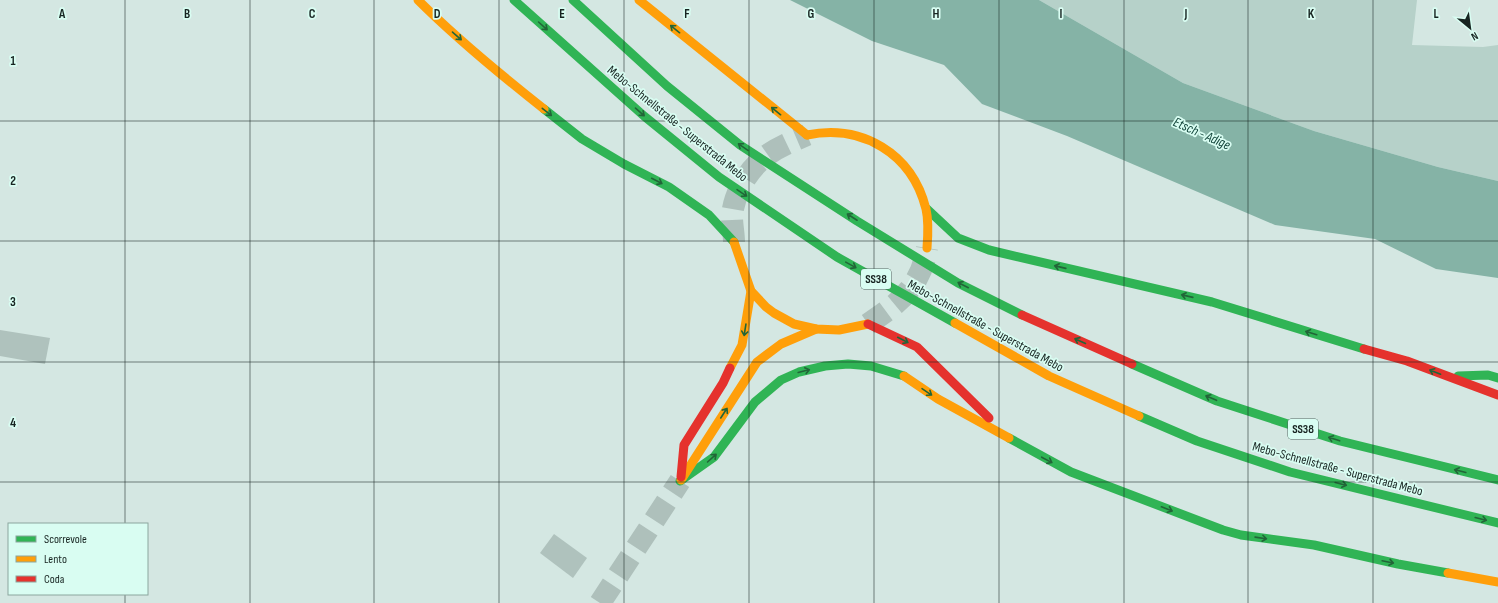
<svg xmlns="http://www.w3.org/2000/svg" width="1498" height="603" viewBox="0 0 1498 603" font-family="'Sofia Sans Condensed',sans-serif">
  <style>
    .green { fill: #b6d1c9 }
    .water { fill: #85b3a6 }
    .building { fill: #afc2bd }
    .lines { fill: none; stroke-linecap: round; stroke-linejoin: round }
    .secondary-tunnel { stroke: #aec0bb; stroke-width: 22; stroke-dasharray: 22 11; stroke-linecap: butt }
    .fast { stroke: #30b455; stroke-width: 9 }
    .slow { stroke: #ff9f0a; stroke-width: 9 }
    .jam { stroke: #e5322d; stroke-width: 9 }
    .oneway { stroke: #226538 }
    .grid { fill: none; stroke: #172421; stroke-width: 1; stroke-opacity: 0.55 }
    .labels { text-anchor: middle; stroke-width: 3.5; stroke-linejoin: round; paint-order: stroke }
    .shield { fill: #d9fdf2; stroke: #516560; stroke-width: 1 }
    .shield-label { font-size: 12px; font-weight: bold; fill: #172421 }
    .street-label { font-size: 13px; fill: #172421; stroke: #d9fdf2 }
    .water-label { font-size: 14px; font-style: italic; fill: #12453a; stroke: #d9fdf2 }
    .grid-label { font-size: 13px; text-anchor: middle; font-weight: bold; fill: #172421; stroke: #d9fdf2; stroke-width: 3.5; stroke-linejoin: round; paint-order: stroke }
  </style>
  <rect width="100%" height="100%" fill="#d4e7e2"/>
  <!-- green -->
  <path class="green" d="M 1039,0 L 1417,0 L 1412,45 L 1483,47 L 1498,45 L 1498,181 L 1438,167 L 1314,131 L 1183,83 Z"/>
  <!-- water -->
  <path class="water" d="M 790,0 L 1039,0 L 1183,83 L 1314,131 L 1438,167 L 1498,181 L 1498,278 L 1436,269 L 1375,239 L 1275,225 L 1067,136 L 982,104 L 944,65 L 872,41 Z"/>
  <!-- building -->
  <g class="building">
    <path d="M 0,330 L 50,338 L 45,364 L 0,356 Z"/>
    <path d="M 554,534 L 587,558 L 573,578 L 540,553 Z"/>
  </g>
  <g class="lines">
    <!-- secondary-tunnel -->
    <g class="secondary-tunnel">
      <path d="M 734,242 C 734,234 732,225 732,217 C 733,195 748,169 766,156 C 778,147 793,141 807,135"/>
      <path d="M 868,324 C 899,303 921,287 927,248"/>
      <path d="M 600,603 L 680,481"/>
    </g>
    <!-- fast -->
    <g class="fast">
      <path d="M 514,0 L 644,116 L 719,177 L 837,257 L 955,323"/>
      <path d="M 573,0 L 667,86 L 740,145 L 857,221 L 958,283 L 1022,315"/>
      <path d="M 544,109 L 582,139 L 624,164 L 669,187 L 709,215 L 734,242"/>
      <path d="M 927,209 L 958,238 L 989,250 L 1212,302 L 1364,349"/>
      <path d="M 1132,364 L 1217,401 L 1340,441 L 1498,480"/>
      <path d="M 1458,376 L 1488,375 L 1498,378"/>
      <path d="M 1139,416 L 1197,441 L 1290,472 L 1498,523"/>
      <path d="M 1009,438 L 1071,472 L 1223,530 L 1241,535 L 1314,545 L 1398,564 L 1448,573"/>
      <path d="M 680,481 L 714,457 L 755,402 L 781,380 L 799,372 L 825,366 L 848,364 L 871,366 L 904,376"/>
    </g>
    <!-- slow -->
    <g class="slow">
      <path d="M 418,0 C 457,39 501,75 544,109"/>
      <path d="M 639,0 L 807,135"/>
      <path d="M 807,135 C 862,124 912,153 926,209 C 929,222 928,235 927,248"/>
      <path d="M 734,242 L 751,291 L 766,307 L 774,313 L 794,324 L 816,329 L 839,330 L 868,324"/>
      <path d="M 955,323 L 1049,376 L 1139,416"/>
      <path d="M 730,368 L 742,345 L 751,291"/>
      <path d="M 904,376 L 938,399 L 1009,438"/>
      <path d="M 681,480 L 757,362 L 781,344 L 816,329"/>
      <path d="M 1448,573 L 1498,582"/>
    </g>
    <!-- jam -->
    <g class="jam">
      <path d="M 1022,315 L 1132,364"/>
      <path d="M 868,324 L 917,347 L 989,418"/>
      <path d="M 1364,349 L 1407,361 L 1498,395"/>
      <path d="M 681,477 L 684,445 L 723,383 L 730,368"/>
    </g>
  </g>
  <!-- one-way arrows -->
  <defs><path id="oneway-shaft" d="M-6 0H5M1.5-3L5.5 0L1.5 3" fill="none" stroke-width="1.6" stroke-linecap="round" stroke-linejoin="round"/></defs>
  <g class="oneway">
    <use href="#oneway-shaft" transform="translate(543 26) rotate(42)"/>
    <use href="#oneway-shaft" transform="translate(675 29) rotate(-141)"/>
    <use href="#oneway-shaft" transform="translate(457 36) rotate(41)"/>
    <use href="#oneway-shaft" transform="translate(776 111) rotate(-141)"/>
    <use href="#oneway-shaft" transform="translate(547 112) rotate(38)"/>
    <use href="#oneway-shaft" transform="translate(640 112) rotate(41)"/>
    <use href="#oneway-shaft" transform="translate(743 147) rotate(-145)"/>
    <use href="#oneway-shaft" transform="translate(657 181) rotate(27)"/>
    <use href="#oneway-shaft" transform="translate(742 193) rotate(34)"/>
    <use href="#oneway-shaft" transform="translate(852 217) rotate(-147)"/>
    <use href="#oneway-shaft" transform="translate(851 265) rotate(29)"/>
    <use href="#oneway-shaft" transform="translate(1060 267) rotate(-167)"/>
    <use href="#oneway-shaft" transform="translate(963 285) rotate(-153)"/>
    <use href="#oneway-shaft" transform="translate(1187 296) rotate(-167)"/>
    <use href="#oneway-shaft" transform="translate(745 330) rotate(99)"/>
    <use href="#oneway-shaft" transform="translate(1311 333) rotate(-163)"/>
    <use href="#oneway-shaft" transform="translate(903 340) rotate(27)"/>
    <use href="#oneway-shaft" transform="translate(1080 341) rotate(-156)"/>
    <use href="#oneway-shaft" transform="translate(804 371) rotate(-14)"/>
    <use href="#oneway-shaft" transform="translate(1435 372) rotate(-159)"/>
    <use href="#oneway-shaft" transform="translate(927 392) rotate(34)"/>
    <use href="#oneway-shaft" transform="translate(1211 398) rotate(-157)"/>
    <use href="#oneway-shaft" transform="translate(724 413) rotate(-57)"/>
    <use href="#oneway-shaft" transform="translate(1334 439) rotate(-162)"/>
    <use href="#oneway-shaft" transform="translate(712 458) rotate(-42)"/>
    <use href="#oneway-shaft" transform="translate(1047 460) rotate(28)"/>
    <use href="#oneway-shaft" transform="translate(1460 471) rotate(-166)"/>
    <use href="#oneway-shaft" transform="translate(1341 484) rotate(14)"/>
    <use href="#oneway-shaft" transform="translate(1167 509) rotate(21)"/>
    <use href="#oneway-shaft" transform="translate(1481 519) rotate(14)"/>
    <use href="#oneway-shaft" transform="translate(1261 538) rotate(8)"/>
    <use href="#oneway-shaft" transform="translate(1388 562) rotate(12)"/>
  </g>
  <!-- grid -->
  <path class="grid" d="M 125,0 L 125,524M 250,0 L 250,603M 374,0 L 374,603M 499,0 L 499,603M 624,0 L 624,603M 749,0 L 749,603M 874,0 L 874,603M 999,0 L 999,603M 1124,0 L 1124,603M 1248,0 L 1248,603M 1373,0 L 1373,603M 0,121 L 1498,121M 0,241 L 1498,241M 0,362 L 1498,362M 0,482 L 1498,482M 125,594 L 125,603"/>
  <g class="labels">
    <!-- shield labels -->
    <g class="shield">
      <rect x="861" y="269" width="30" height="20" rx="3"/>
      <rect x="1288" y="419" width="30" height="20" rx="3"/>
    </g>
    <g class="shield-label">
      <text x="876" y="283">SS38</text>
      <text x="1303" y="433">SS38</text>
    </g>
    <!-- street labels -->
    <g class="street-label">
      <text transform="translate(678 123) rotate(39)" y="5">Mebo-Schnellstraße - Superstrada Mebo</text>
      <text transform="translate(986 325) rotate(29)" y="5">Mebo-Schnellstraße - Superstrada Mebo</text>
      <text transform="translate(1338 468) rotate(15)" y="5">Mebo-Schnellstraße - Superstrada Mebo</text>
    </g>
    <!-- water labels -->
    <g class="water-label">
      <text transform="translate(1202 133) rotate(24)" y="5">Etsch - Adige</text>
    </g>
  </g>
  <g class="grid-label">
    <text x="62" y="18">A</text>
    <text x="187" y="18">B</text>
    <text x="312" y="18">C</text>
    <text x="437" y="18">D</text>
    <text x="562" y="18">E</text>
    <text x="687" y="18">F</text>
    <text x="811" y="18">G</text>
    <text x="936" y="18">H</text>
    <text x="1061" y="18">I</text>
    <text x="1186" y="18">J</text>
    <text x="1311" y="18">K</text>
    <text x="1436" y="18">L</text>
    <text x="13" y="65">1</text>
    <text x="13" y="185">2</text>
    <text x="13" y="306">3</text>
    <text x="13" y="427">4</text>
  </g>
  <!-- legend -->
  <rect x="8" y="523" width="140" height="72" fill="#d9fdf2" stroke="#8ba69e"/>
  <rect x="16" y="536" width="20" height="6" fill="#30b455" stroke="#8ba69e"/>
  <text x="44" y="543" font-size="12" fill="#172421">Scorrevole</text>
  <rect x="16" y="556" width="20" height="6" fill="#ff9f0a" stroke="#8ba69e"/>
  <text x="44" y="563" font-size="12" fill="#172421">Lento</text>
  <rect x="16" y="576" width="20" height="6" fill="#e5322d" stroke="#8ba69e"/>
  <text x="44" y="583" font-size="12" fill="#172421">Coda</text>
  <!-- north arrow -->
  <g transform="translate(1470 28) rotate(151)" stroke="#d9fdf2" stroke-width="3" paint-order="stroke">
  <path d="M0-3L7 15L0 10L-7 15Z" fill="#172421"/>
  <text y="-6" font-size="11" font-weight="bold" text-anchor="middle" fill="#172421">N</text>
  </g>
</svg>
